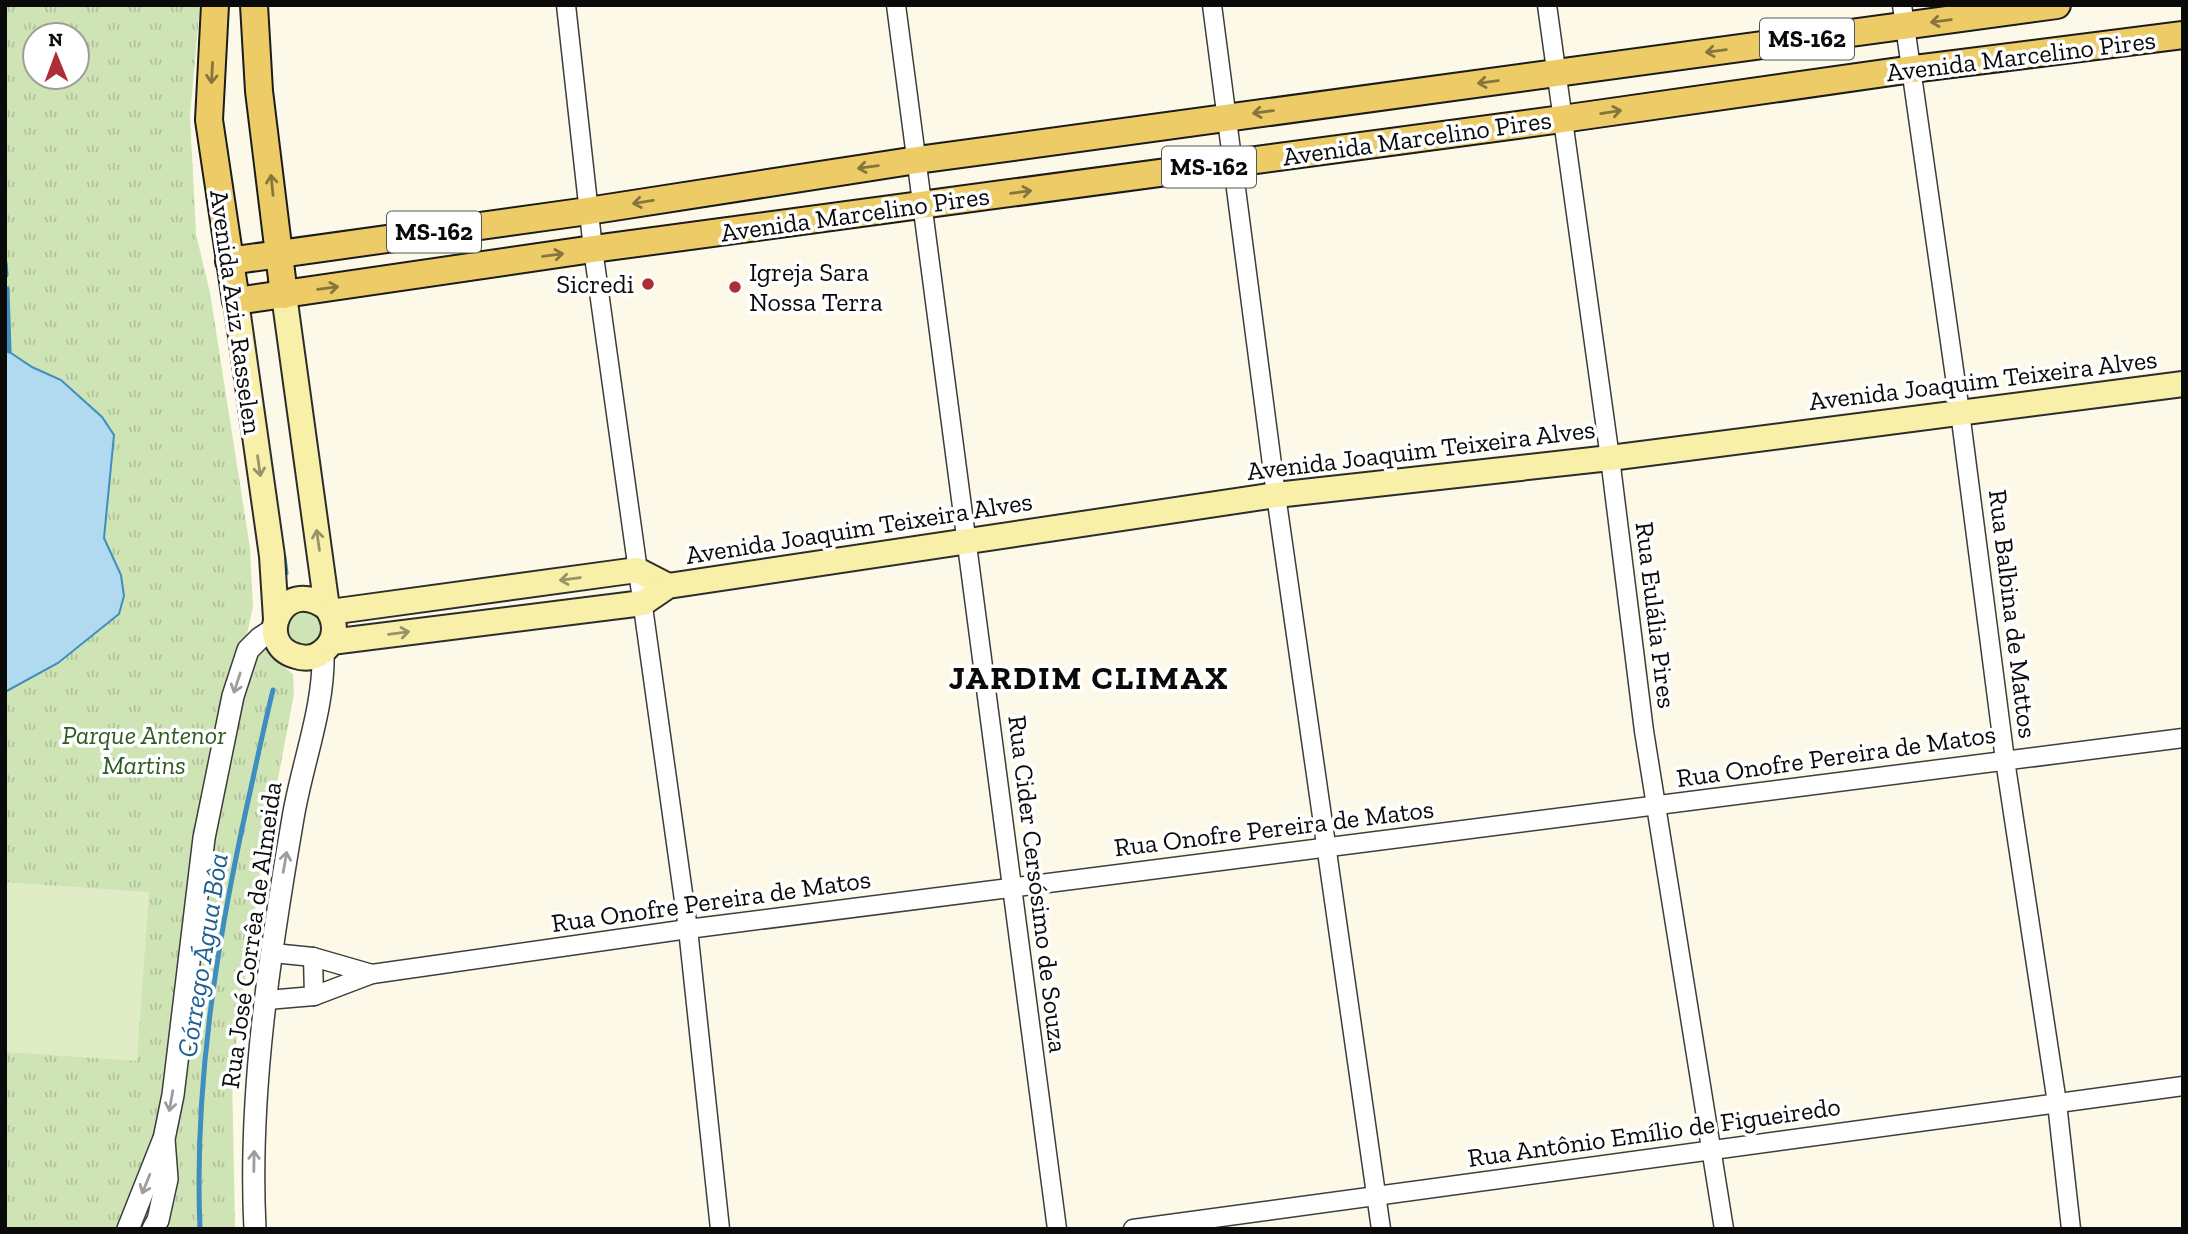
<svg xmlns="http://www.w3.org/2000/svg" width="2188" height="1234" viewBox="0 0 2188 1234" font-family="'Zilla Slab',serif">
  <style>
    .grass { fill: #cee4b5 }
    .park { fill: url(#park-tufts); fill-rule: evenodd }
    .pitch { fill: #dfecc6 }
    .water { fill: #b1d9f0; stroke: #3e8ec1; stroke-width: 2 }
    .lines { fill: none; stroke-linecap: round; stroke-linejoin: round }
    .stream { stroke: #3e8ec1; stroke-width: 5 }
    .minor-casing { stroke: #3d3d3d; stroke-width: 21 }
    .tertiary-casing { stroke: #3d3d3d; stroke-width: 24 }
    .secondary-casing { stroke: #2c2c2c; stroke-width: 28 }
    .primary-casing { stroke: #1b1b1b; stroke-width: 30 }
    .minor { stroke: #fff; stroke-width: 18 }
    .tertiary { stroke: #fff; stroke-width: 21 }
    .secondary { stroke: #f8efa8; stroke-width: 24 }
    .primary { stroke: #edcc68; stroke-width: 26 }
    .oneway { stroke: #87753e }
    .oneway2 { stroke: #999369 }
    .oneway3 { stroke: #9d9d9d }
    .poi-dot { fill: #ad2e35; stroke: #fff; stroke-width: 2.5 }
    .labels { text-anchor: middle; stroke-width: 7; stroke-linejoin: round; paint-order: stroke }
    .shield { fill: #fff; stroke: #545454; stroke-width: 2 }
    .shield-label { font-size: 24px; font-weight: bold; fill: #0a0a0a }
    .street-label { font-size: 26px; fill: #0a0a0a; stroke: #fff }
    .poi-label { font-size: 26px; fill: #0a0a0a; stroke: #fff; text-anchor: start }
    .park-label { font-size: 26px; font-style: italic; fill: #2d5b20; stroke: #fff }
    .water-label { font-size: 28px; font-style: italic; fill: #1e5f90; stroke: #fff }
    .district-label { font-size: 33px; font-weight: bold; letter-spacing: 2px; fill: #0a0a0a; stroke: #fff }
  </style>
  <defs>
    <pattern id="park-tufts" width="24" height="20" patternUnits="userSpaceOnUse" patternTransform="scale(1.75)"><rect width="24" height="20" fill="#cee4b5"/><path d="M3 7l-1-3M5 7V3M7 7l1-3M15 17l-1-3M17 17v-4M19 17l1-3" fill="none" stroke="#b0c29a"/></pattern>
  </defs>
  <rect width="100%" height="100%" fill="#fdf9e8"/>
  <!-- grass -->
  <circle class="grass" cx="305" cy="627" r="17"/>
  <!-- park -->
  <path class="park" d="M 5,5 L 200,5 L 190,116 L 196,234 L 210,293 L 250,548 L 253,607 L 244,647 L 249,658 L 259,656 L 265,646 L 280,664 L 293,674 L 294,694 L 261,868 L 232,1072 L 235,1229 L 5,1229 ZM 35,35 L 77,35 L 77,77 L 35,77 Z"/>
  <!-- pitch -->
  <path class="pitch" d="M 5,882 L 149,892 L 137,1061 L 5,1052 Z"/>
  <!-- water -->
  <path class="water" d="M 5,349 L 32,367 L 61,380 L 102,417 L 114,435 L 104,538 L 121,575 L 124,596 L 119,614 L 58,663 L 5,692 Z"/>
  <g class="lines">
    <!-- stream -->
    <g class="stream">
      <path d="M 5,263 L 6,275"/>
      <path d="M 7,289 L 9,351"/>
      <path d="M 284,557 L 286,573"/>
      <path d="M 200,1229 C 194,1088 216,948 246,810 C 255,770 263,730 273,690"/>
    </g>
    <!-- minor casing -->
    <g class="minor-casing">
      <g id="minor">
        <path d="M 566,5 L 593,249 L 688,929 L 720,1229"/>
        <path d="M 896,5 L 1057,1229"/>
        <path d="M 1212,5 L 1276,495 L 1381,1229"/>
        <path d="M 1547,5 L 1610,458 L 1644,731 L 1724,1229"/>
        <path d="M 1902,5 L 1960,412 L 2005,760 L 2057,1103 L 2071,1229"/>
        <path d="M 273,953 L 313,957 L 372,974"/>
        <path d="M 313,957 L 314,996"/>
        <path d="M 267,1000 L 314,996 L 372,974 L 688,929 L 2183,738"/>
        <path d="M 1133,1229 L 2183,1086"/>
      </g>
    </g>
    <!-- tertiary casing -->
    <g class="tertiary-casing">
      <g id="tertiary">
        <path d="M 128,1229 L 163,1141"/>
        <path d="M 153,1229 L 158,1220 L 167,1179 L 164,1139 L 173,1095 L 204,838 L 233,696 L 248,650 L 260,638 L 274,629"/>
        <path d="M 255,1229 C 248,1093 270,952 293,818 C 302,763 325,707 323,651"/>
      </g>
    </g>
    <!-- secondary casing -->
    <g class="secondary-casing">
      <g id="secondary">
        <path d="M 284,295 L 327,608 C 337,622 337,641 322,652 C 315,658 305,659 296,656 C 253,644 282,574 327,608"/>
        <path d="M 236,301 L 272,556 L 276,619"/>
        <path d="M 330,612 L 637,570 L 668,586"/>
        <path d="M 331,642 L 643,603 L 668,586 L 1276,495 L 1610,458 L 2183,384"/>
      </g>
    </g>
    <!-- primary casing -->
    <g class="primary-casing">
      <g id="primary">
        <path d="M 215,5 L 209,120 L 236,301 L 593,249 L 1562,119 L 1913,69 L 2183,35"/>
        <path d="M 254,5 L 259,91 L 284,295"/>
        <path d="M 229,261 L 588,211 L 917,160 L 2057,5"/>
      </g>
    </g>
    <!-- minor -->
    <use href="#minor" class="minor"/>
    <!-- tertiary -->
    <use href="#tertiary" class="tertiary"/>
    <!-- secondary -->
    <use href="#secondary" class="secondary"/>
    <!-- primary -->
    <use href="#primary" class="primary"/>
  </g>
  <!-- one-way arrows -->
  <defs><path id="oneway-shaft" d="M-6 0H5M1.5-3L5.5 0L1.5 3" fill="none" stroke-width="1.6" stroke-linecap="round" stroke-linejoin="round" transform="scale(1.75)"/></defs>
  <g class="oneway">
    <use href="#oneway-shaft" transform="translate(1941 21) rotate(172)"/>
    <use href="#oneway-shaft" transform="translate(1716 51) rotate(172)"/>
    <use href="#oneway-shaft" transform="translate(212 73) rotate(93)"/>
    <use href="#oneway-shaft" transform="translate(1488 82) rotate(172)"/>
    <use href="#oneway-shaft" transform="translate(1263 112) rotate(172)"/>
    <use href="#oneway-shaft" transform="translate(1611 112) rotate(-9)"/>
    <use href="#oneway-shaft" transform="translate(868 167) rotate(172)"/>
    <use href="#oneway-shaft" transform="translate(272 185) rotate(-96)"/>
    <use href="#oneway-shaft" transform="translate(1021 192) rotate(-8)"/>
    <use href="#oneway-shaft" transform="translate(643 202) rotate(171)"/>
    <use href="#oneway-shaft" transform="translate(553 255) rotate(-8)"/>
    <use href="#oneway-shaft" transform="translate(328 288) rotate(-8)"/>
  </g>
  <g class="oneway2">
    <use href="#oneway-shaft" transform="translate(259 466) rotate(82)"/>
    <use href="#oneway-shaft" transform="translate(318 540) rotate(-98)"/>
    <use href="#oneway-shaft" transform="translate(570 579) rotate(172)"/>
    <use href="#oneway-shaft" transform="translate(399 633) rotate(-7)"/>
  </g>
  <g class="oneway3">
    <use href="#oneway-shaft" transform="translate(237 683) rotate(108)"/>
    <use href="#oneway-shaft" transform="translate(285 862) rotate(-80)"/>
    <use href="#oneway-shaft" transform="translate(171 1101) rotate(100)"/>
    <use href="#oneway-shaft" transform="translate(254 1161) rotate(-89)"/>
    <use href="#oneway-shaft" transform="translate(146 1184) rotate(112)"/>
  </g>
  <!-- markers -->
  <g class="poi-dot">
    <circle cx="648" cy="284" r="7"/>
    <circle cx="735" cy="287" r="7"/>
  </g>
  <g class="labels">
    <!-- shield labels -->
    <g class="shield">
      <rect x="1760" y="18.5" width="94" height="41" rx="5"/>
      <rect x="1162" y="146.5" width="94" height="41" rx="5"/>
      <rect x="387" y="211.5" width="94" height="41" rx="5"/>
    </g>
    <g class="shield-label">
      <text x="1807" y="47">MS-162</text>
      <text x="1209" y="175">MS-162</text>
      <text x="434" y="240">MS-162</text>
    </g>
    <!-- street labels -->
    <g class="street-label">
      <text transform="translate(2021 56) rotate(-7)" y="9">Avenida Marcelino Pires</text>
      <text transform="translate(1417 138) rotate(-8)" y="9">Avenida Marcelino Pires</text>
      <text transform="translate(855 214) rotate(-8)" y="9">Avenida Marcelino Pires</text>
      <text transform="translate(236 312) rotate(82)" y="9">Avenida Aziz Rasselen</text>
      <text transform="translate(1983 380) rotate(-7)" y="9">Avenida Joaquim Teixeira Alves</text>
      <text transform="translate(1421 450) rotate(-7)" y="9">Avenida Joaquim Teixeira Alves</text>
      <text transform="translate(859 528) rotate(-9)" y="9">Avenida Joaquim Teixeira Alves</text>
      <text transform="translate(2013 614) rotate(83)" y="9">Rua Balbina de Mattos</text>
      <text transform="translate(1656 615) rotate(83)" y="9">Rua Eulália Pires</text>
      <text transform="translate(1836 756) rotate(-8)" y="9">Rua Onofre Pereira de Matos</text>
      <text transform="translate(1274 828) rotate(-7)" y="9">Rua Onofre Pereira de Matos</text>
      <text transform="translate(1038 884) rotate(83)" y="9">Rua Cider Cersósimo de Souza</text>
      <text transform="translate(711 901) rotate(-8)" y="9">Rua Onofre Pereira de Matos</text>
      <text transform="translate(251 935) rotate(-82)" y="9">Rua José Corrêa de Almeida</text>
      <text transform="translate(1654 1132) rotate(-8)" y="9">Rua Antônio Emílio de Figueiredo</text>
    </g>
    <!-- poi labels -->
    <g class="poi-label">
      <text x="749" y="281">Igreja Sara<tspan x="749" dy="30">Nossa Terra</tspan></text>
      <text x="634" y="293" text-anchor="end">Sicredi</text>
    </g>
    <!-- park labels -->
    <g class="park-label">
      <text x="144" y="744">Parque Antenor<tspan x="144" dy="30">Martins</tspan></text>
    </g>
    <!-- water labels -->
    <g class="water-label">
      <text transform="translate(202 955) rotate(-81)" y="10">Córrego Água Bôa</text>
    </g>
    <!-- district labels -->
    <g class="district-label">
      <text x="1089" y="689">JARDIM CLIMAX</text>
    </g>
  </g>
  <!-- border -->
  <rect width="2188" height="1234" fill="none" stroke="#0a0a0a" stroke-width="14"/>
  <!-- north arrow -->
  <g transform="translate(56 56) rotate(359)"><circle r="33" fill="#ffffff" stroke="#9d9d9d" stroke-width="2"/>
  <path d="M0-5L12 26L0 18L-12 26Z" fill="#ad2e35"/>
  <text y="-10" font-size="19" font-weight="bold" text-anchor="middle" fill="#0a0a0a">N</text>
  </g>
</svg>
